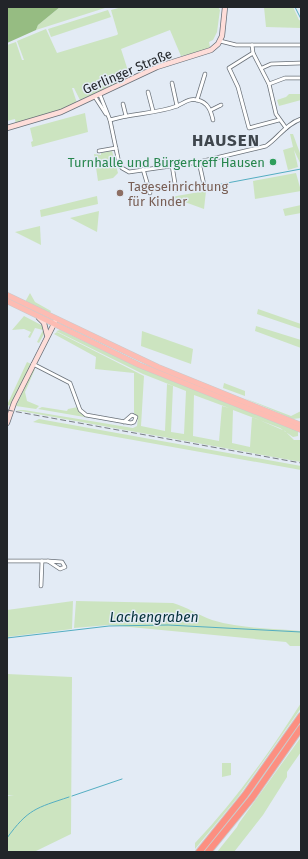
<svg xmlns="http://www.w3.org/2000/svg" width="308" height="859" viewBox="0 0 308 859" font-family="'Fira Sans',sans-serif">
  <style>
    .green { fill: #cce4c0; fill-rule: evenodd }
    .forest { fill: #96bc82 }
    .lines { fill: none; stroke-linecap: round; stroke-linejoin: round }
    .stream { stroke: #54aec2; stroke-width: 1 }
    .street-casing { stroke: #697078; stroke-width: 4.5 }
    .secondary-casing { stroke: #697078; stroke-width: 6 }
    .primary-casing { stroke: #cacbcc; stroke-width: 6 }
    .highway-casing { stroke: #cacbcc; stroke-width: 8 }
    .street { stroke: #fff; stroke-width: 3 }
    .secondary { stroke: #feddd9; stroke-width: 4.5 }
    .primary { stroke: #fdbcb3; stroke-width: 5 }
    .highway { stroke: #fc8f81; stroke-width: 6 }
    .rail { stroke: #787d84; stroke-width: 1; stroke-dasharray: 6 3; stroke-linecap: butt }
    .leisure-dot { fill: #2e9e5b; stroke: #e3ebf5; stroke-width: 1.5 }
    .education-dot { fill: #8d6e63; stroke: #e3ebf5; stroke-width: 1.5 }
    .labels { text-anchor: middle; stroke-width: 3; stroke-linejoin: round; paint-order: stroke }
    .street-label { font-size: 13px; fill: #222529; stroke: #e3ebf5 }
    .leisure-label { font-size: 13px; fill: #27864d; stroke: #e3ebf5; text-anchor: end }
    .education-label { font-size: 13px; fill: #785e54; stroke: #e3ebf5; text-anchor: start }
    .water-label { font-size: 14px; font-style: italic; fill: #033039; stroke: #e3ebf5 }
    .district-label { font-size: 17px; font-weight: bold; letter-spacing: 1px; fill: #3f464d; stroke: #e3ebf5 }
  </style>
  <rect width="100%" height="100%" fill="#e3ebf5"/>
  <!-- green -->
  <g class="green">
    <path d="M 60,7 L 108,7 L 36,30 L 38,25 Z"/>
    <path d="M 122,7 L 218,7 L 220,10 L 217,32 L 213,40 L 209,42 L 210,47 L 200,52 L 181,56 L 170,30 L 121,49 L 130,77 L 80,100 L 74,88 L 72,88 L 77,103 L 41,118 L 16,125 L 15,119 L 7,121 L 7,45 L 16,42 L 22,60 L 24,60 L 17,41 L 46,29 L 57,53 L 117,35 L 118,34 L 111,10 Z"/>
    <path d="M 264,7 L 293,7 L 299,20 L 301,21 L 301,28 L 266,27 Z"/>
    <path d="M 108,10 L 111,17 L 51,37 L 48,29 Z"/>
    <path d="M 289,94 L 301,94 L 301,100 L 279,106 L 277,100 L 286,97 Z"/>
    <path d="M 85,113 L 88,132 L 32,147 L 31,142 L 33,141 L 30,128 Z"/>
    <path d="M 290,134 L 293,134 L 301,156 L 301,165 L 294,150 L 298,167 L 288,170 L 283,150 L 293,147 Z"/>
    <path d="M 112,151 L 118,173 L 113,178 L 98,181 L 94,154 L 101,155 L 101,153 Z"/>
    <path d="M 296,173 L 301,191 L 255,199 L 253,181 Z"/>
    <path d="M 205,191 L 206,191 L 204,209 L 171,197 Z"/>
    <path d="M 97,196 L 98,204 L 41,217 L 40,210 Z"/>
    <path d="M 301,205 L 301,213 L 285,216 L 283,209 Z"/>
    <path d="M 99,211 L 97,232 L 70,218 Z"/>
    <path d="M 40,226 L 41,245 L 15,232 Z"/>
    <path d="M 30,293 L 35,302 L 51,311 L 50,313 L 25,302 Z"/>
    <path d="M 258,309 L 301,324 L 301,329 L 257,314 Z"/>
    <path d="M 24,316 L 43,326 L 44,334 L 39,343 L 37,342 L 43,330 L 35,328 L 30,338 L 28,337 L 31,332 L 24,329 L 12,330 Z"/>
    <path d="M 256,326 L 301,340 L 301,348 L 255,331 Z"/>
    <path d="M 60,330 L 138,367 L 298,431 L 298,436 L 293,437 L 280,428 L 233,410 L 232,443 L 250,447 L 252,417 L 285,431 L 294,440 L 301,440 L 301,462 L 15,410 L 24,410 L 133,428 L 137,426 L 138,417 L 134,413 L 134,373 L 95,369 L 96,357 L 54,334 L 57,332 L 144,376 L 141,426 L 165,431 L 167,384 L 173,386 L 171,432 L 184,434 L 186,391 L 143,374 L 56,331 ZM 194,395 L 229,408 L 222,406 L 219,441 L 193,436 Z"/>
    <path d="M 142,331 L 193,349 L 191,364 L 141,346 Z"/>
    <path d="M 27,362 L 31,364 L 11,406 L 7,405 Z"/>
    <path d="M 35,369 L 25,392 L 27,401 L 39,406 L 36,409 L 16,406 L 33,370 Z"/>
    <path d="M 224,383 L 245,391 L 245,396 L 223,388 Z"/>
    <path d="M 244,398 L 291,416 L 301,411 L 301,418 L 293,419 Z"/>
    <path d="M 42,407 L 67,411 L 68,409 L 78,407 L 90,418 L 38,409 Z"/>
    <path d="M 39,419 L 301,466 L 301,470 L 33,422 Z"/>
    <path d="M 73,601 L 72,629 L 7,637 L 7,610 Z"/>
    <path d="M 76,601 L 173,603 C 187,607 198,615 212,620 C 242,629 271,628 301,631 L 301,646 L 290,646 L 286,642 L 109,625 L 74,628 Z"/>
    <path d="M 7,674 L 72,677 L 71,834 L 34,852 L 7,852 L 7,796 L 14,795 L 7,795 Z"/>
    <path d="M 301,703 L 301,708 L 238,797 L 195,849 L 195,843 C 235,801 270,752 301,703 Z"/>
    <path d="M 301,737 L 301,752 L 287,772 L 287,777 L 263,815 L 234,852 L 217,852 L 237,827 L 239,823 Z"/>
    <path d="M 222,763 L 231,763 L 231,775 L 222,777 Z"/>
  </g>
  <!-- forest -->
  <path class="forest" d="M 7,7 L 60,7 L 38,25 L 36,30 L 7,43 Z"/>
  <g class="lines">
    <!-- stream -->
    <g class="stream">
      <path d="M 295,7 L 301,19"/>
      <path d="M 206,187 L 301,169"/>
      <path d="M 7,638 L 109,626 L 168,625 L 301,632"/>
      <path d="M 72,796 L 122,779"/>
      <path d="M 7,838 C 28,809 36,808 69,797"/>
    </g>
    <!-- street casing -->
    <g class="street-casing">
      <g id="street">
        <path d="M 220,41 L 236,45 L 301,45"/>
        <path d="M 252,45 L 253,53 L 269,84 L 276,114 L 286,128"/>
        <path d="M 253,53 L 229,68 L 238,87 L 249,128 L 279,120"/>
        <path d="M 262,68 L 271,64 L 301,63"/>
        <path d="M 172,83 L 177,106"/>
        <path d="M 269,84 L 285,78 L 301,78"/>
        <path d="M 148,92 L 153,111"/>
        <path d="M 100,95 L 110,120 L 119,163 L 122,168 L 129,172 L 199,162 L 266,146 C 278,138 286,124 301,119"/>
        <path d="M 95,97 L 106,114"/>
        <path d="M 197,100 L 205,74"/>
        <path d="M 123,104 L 126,116"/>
        <path d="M 211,110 L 221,105"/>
        <path d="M 110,120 C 132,113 156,114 177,106 C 184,103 189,98 197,100 C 208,102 211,111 213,120"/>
        <path d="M 99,151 L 116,148"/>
        <path d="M 199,162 L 204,185"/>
        <path d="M 172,165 L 176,190"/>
        <path d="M 143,169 L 150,193"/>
        <path d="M 33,364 L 70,383 L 80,410 L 86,415 L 131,423 L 134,422 L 136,417 L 132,415 L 124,422"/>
        <path d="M 7,561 L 48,561"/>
        <path d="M 48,561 L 62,562 L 65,567 L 60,569 Z"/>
        <path d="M 41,586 L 42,561"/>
      </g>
    </g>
    <!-- secondary casing -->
    <g class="secondary-casing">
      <g id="secondary">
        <path d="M 7,128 L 61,112 L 157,67 L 211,50 L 218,44 L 222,36 L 225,7"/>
        <path d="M 39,318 L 44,323 L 47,335"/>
        <path d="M 7,423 L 14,403 L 55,322"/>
      </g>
    </g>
    <!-- primary casing -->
    <g class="primary-casing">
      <g id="primary">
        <path d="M 7,295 L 158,367 L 301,425"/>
        <path d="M 7,301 L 139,365 L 301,430"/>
      </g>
    </g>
    <!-- highway casing -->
    <g class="highway-casing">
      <g id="highway">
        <path d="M 199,852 L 245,795 L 301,716"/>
        <path d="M 208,852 L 252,798 L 301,728"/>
      </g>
    </g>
    <!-- street -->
    <use href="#street" class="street"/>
    <!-- secondary -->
    <use href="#secondary" class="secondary"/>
    <!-- primary -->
    <use href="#primary" class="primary"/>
    <!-- highway -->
    <use href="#highway" class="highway"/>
    <!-- rail -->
    <path class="rail" d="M 7,410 L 301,463"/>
  </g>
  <!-- markers -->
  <circle class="leisure-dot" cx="273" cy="162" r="4"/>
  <circle class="education-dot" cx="120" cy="193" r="4"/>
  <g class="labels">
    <!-- street labels -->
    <g class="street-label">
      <text transform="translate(127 71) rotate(-23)" y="5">Gerlinger Straße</text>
    </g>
    <!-- leisure labels -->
    <g class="leisure-label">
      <text x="265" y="167">Turnhalle und Bürgertreff Hausen</text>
    </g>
    <!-- education labels -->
    <g class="education-label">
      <text x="128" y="191">Tageseinrichtung<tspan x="128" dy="15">für Kinder</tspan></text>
    </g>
    <!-- water labels -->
    <g class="water-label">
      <text x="154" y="622">Lachengraben</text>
    </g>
    <!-- district labels -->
    <g class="district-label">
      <text x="226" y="146">HAUSEN</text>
    </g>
  </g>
  <!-- border -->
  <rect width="308" height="859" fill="none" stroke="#222529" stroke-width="16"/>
</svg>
